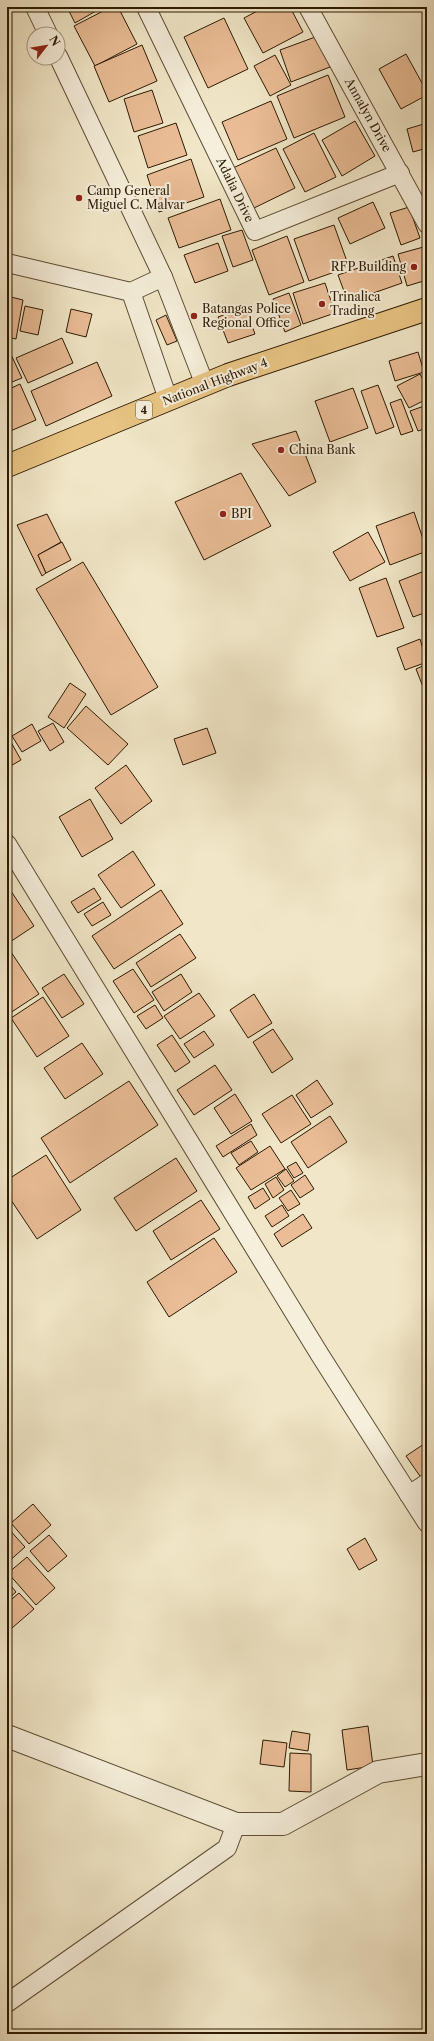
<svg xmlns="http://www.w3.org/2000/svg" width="434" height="2041" viewBox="0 0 434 2041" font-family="'Libre Caslon Text',serif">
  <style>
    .building { fill: #eabd96; stroke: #2d1a02 }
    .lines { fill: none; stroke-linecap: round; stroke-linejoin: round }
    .minor-casing { stroke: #5e4d34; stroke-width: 20 }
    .tertiary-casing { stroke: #5e4d34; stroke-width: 24 }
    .primary-casing { stroke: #2d1a02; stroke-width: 24 }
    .minor { stroke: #f6efdb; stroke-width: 18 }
    .tertiary { stroke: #f6efdb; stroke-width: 22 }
    .primary { stroke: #e8c484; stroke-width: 22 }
    .poi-dot { fill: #8f2418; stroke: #f6efdb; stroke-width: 1.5 }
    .labels { text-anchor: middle; stroke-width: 4; stroke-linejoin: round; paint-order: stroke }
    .shield { fill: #f6efdb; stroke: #695a43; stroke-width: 1 }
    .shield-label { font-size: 11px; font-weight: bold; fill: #2d1a02 }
    .street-label { font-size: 12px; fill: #2d1a02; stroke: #f6efdb }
    .poi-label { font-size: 12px; fill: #2d1a02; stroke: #f6efdb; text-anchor: start }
  </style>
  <rect width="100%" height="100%" fill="#f1e7c8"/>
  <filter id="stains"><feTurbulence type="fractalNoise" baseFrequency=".005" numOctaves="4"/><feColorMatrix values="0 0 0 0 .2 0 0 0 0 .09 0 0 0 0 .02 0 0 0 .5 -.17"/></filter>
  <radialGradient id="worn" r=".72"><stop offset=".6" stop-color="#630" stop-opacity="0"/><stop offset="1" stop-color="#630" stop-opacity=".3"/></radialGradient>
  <!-- building -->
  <g class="building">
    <path d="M 67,7 L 103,7 L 75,23 Z"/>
    <path d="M 111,7 L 118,7 L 137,44 L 95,66 L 74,26 Z"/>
    <path d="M 265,7 L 290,7 L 303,32 L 263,53 L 244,18 Z"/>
    <path d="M 224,18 L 248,69 L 208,88 L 184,37 Z"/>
    <path d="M 318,36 L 330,67 L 291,82 L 280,50 Z"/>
    <path d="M 142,45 L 157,81 L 109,102 L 94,66 Z"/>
    <path d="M 406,54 L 427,92 L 427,95 L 401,109 L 379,69 Z"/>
    <path d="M 275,55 L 291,85 L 270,96 L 254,66 Z"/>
    <path d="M 328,75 L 345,117 L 294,138 L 277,96 Z"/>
    <path d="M 152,90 L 163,123 L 134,132 L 124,99 Z"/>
    <path d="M 271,101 L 287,139 L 238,160 L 222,122 Z"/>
    <path d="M 355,121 L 375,156 L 342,176 L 322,140 Z"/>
    <path d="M 176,123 L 187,155 L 148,168 L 138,136 Z"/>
    <path d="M 427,123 L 427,148 L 413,152 L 407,129 Z"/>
    <path d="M 314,133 L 336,177 L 305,192 L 283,149 Z"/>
    <path d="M 276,148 L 295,188 L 252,209 L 233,168 Z"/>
    <path d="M 191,159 L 204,197 L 159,212 L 147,175 Z"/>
    <path d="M 220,199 L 231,230 L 179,248 L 168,218 Z"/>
    <path d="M 373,202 L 385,228 L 350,244 L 338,218 Z"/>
    <path d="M 409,207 L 420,238 L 401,245 L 390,213 Z"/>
    <path d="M 334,225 L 349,267 L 309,281 L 294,239 Z"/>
    <path d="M 242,230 L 253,260 L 233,267 L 222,236 Z"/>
    <path d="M 287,236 L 304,282 L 269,295 L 252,250 Z"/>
    <path d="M 218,243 L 228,271 L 195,283 L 184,255 Z"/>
    <path d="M 427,246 L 427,280 L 407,286 L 398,254 Z"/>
    <path d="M 393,256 L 402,283 L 348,302 L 338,275 Z"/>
    <path d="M 325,283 L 335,313 L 303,324 L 293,293 Z"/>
    <path d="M 289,293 L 301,325 L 285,332 L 273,299 Z"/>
    <path d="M 7,296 L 23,300 L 16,339 L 7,337 Z"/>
    <path d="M 25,306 L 43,310 L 38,335 L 20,331 Z"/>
    <path d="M 245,307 L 255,334 L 228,343 L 218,317 Z"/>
    <path d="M 71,309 L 92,314 L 86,337 L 66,332 Z"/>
    <path d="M 166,315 L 177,341 L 167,345 L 156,320 Z"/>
    <path d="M 62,338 L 73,363 L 28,383 L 16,358 Z"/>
    <path d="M 7,346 L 22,378 L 7,384 Z"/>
    <path d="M 418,352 L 424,372 L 395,381 L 389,361 Z"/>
    <path d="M 97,362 L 112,396 L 46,426 L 31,391 Z"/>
    <path d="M 420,374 L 427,387 L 427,399 L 409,408 L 397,386 Z"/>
    <path d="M 20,384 L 36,420 L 8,432 L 7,390 Z"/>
    <path d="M 378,385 L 394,427 L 376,434 L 361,391 Z"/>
    <path d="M 353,388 L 368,428 L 330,442 L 315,401 Z"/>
    <path d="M 401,399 L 413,431 L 401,435 L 390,403 Z"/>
    <path d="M 427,405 L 427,428 L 418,431 L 410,411 Z"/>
    <path d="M 296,431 L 316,482 L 289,496 L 252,444 Z"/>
    <path d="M 241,473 L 271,526 L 204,560 L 175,502 Z"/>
    <path d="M 414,512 L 427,551 L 390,565 L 376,526 Z"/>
    <path d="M 47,514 L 61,542 L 38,555 L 46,573 L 42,576 L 17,525 Z"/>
    <path d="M 368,532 L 385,562 L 350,581 L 333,552 Z"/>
    <path d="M 62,542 L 71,560 L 46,573 L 38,555 Z"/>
    <path d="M 83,562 L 158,687 L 111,715 L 36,589 Z"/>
    <path d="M 427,570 L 427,612 L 413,617 L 399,581 Z"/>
    <path d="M 386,578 L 404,628 L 377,637 L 359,588 Z"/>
    <path d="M 420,639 L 427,662 L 405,670 L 397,648 Z"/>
    <path d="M 427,664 L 427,697 L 416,669 Z"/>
    <path d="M 70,683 L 86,694 L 64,728 L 48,717 Z"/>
    <path d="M 86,706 L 128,744 L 108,765 L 67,728 Z"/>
    <path d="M 53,723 L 64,742 L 50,751 L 38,731 Z"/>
    <path d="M 32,724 L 41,741 L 22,752 L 12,736 Z"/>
    <path d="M 207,728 L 216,753 L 183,765 L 174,739 Z"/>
    <path d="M 7,735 L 21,760 L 7,768 Z"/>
    <path d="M 126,765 L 152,801 L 121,824 L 95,788 Z"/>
    <path d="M 90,799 L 113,839 L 82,857 L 59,817 Z"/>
    <path d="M 133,851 L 155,885 L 121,908 L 98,875 Z"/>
    <path d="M 7,885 L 34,926 L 7,944 Z"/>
    <path d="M 94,888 L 101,899 L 78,913 L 71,902 Z"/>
    <path d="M 161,890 L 183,924 L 114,969 L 92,936 Z"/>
    <path d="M 103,902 L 111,915 L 92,926 L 84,914 Z"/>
    <path d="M 180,934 L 196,958 L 151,987 L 136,963 Z"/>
    <path d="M 9,949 L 39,994 L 7,1015 L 7,950 Z"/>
    <path d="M 133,969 L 154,1000 L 134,1013 L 113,981 Z"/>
    <path d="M 64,974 L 84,1004 L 62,1018 L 42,988 Z"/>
    <path d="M 181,974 L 192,992 L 164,1011 L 152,992 Z"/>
    <path d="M 199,993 L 215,1016 L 180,1039 L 164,1016 Z"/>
    <path d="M 254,994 L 272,1023 L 248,1038 L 230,1010 Z"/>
    <path d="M 43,997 L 69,1036 L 37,1057 L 11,1018 Z"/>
    <path d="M 155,1005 L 163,1018 L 146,1029 L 137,1016 Z"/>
    <path d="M 273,1029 L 293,1059 L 272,1073 L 253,1042 Z"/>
    <path d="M 204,1031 L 214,1045 L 194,1058 L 184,1044 Z"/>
    <path d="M 172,1035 L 190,1062 L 175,1072 L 157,1045 Z"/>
    <path d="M 82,1043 L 103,1074 L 65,1099 L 44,1068 Z"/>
    <path d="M 215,1065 L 232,1090 L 194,1115 L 177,1090 Z"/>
    <path d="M 317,1080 L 333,1104 L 311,1118 L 296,1095 Z"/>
    <path d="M 129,1081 L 158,1125 L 70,1183 L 41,1138 Z"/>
    <path d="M 235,1094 L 252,1121 L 231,1134 L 214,1108 Z"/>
    <path d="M 292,1095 L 311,1124 L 281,1143 L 262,1114 Z"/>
    <path d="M 330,1116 L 347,1142 L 308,1168 L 291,1142 Z"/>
    <path d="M 251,1124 L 257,1135 L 223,1157 L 216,1146 Z"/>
    <path d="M 251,1141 L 258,1152 L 239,1165 L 231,1153 Z"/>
    <path d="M 270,1146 L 285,1169 L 251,1190 L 236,1168 Z"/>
    <path d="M 46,1155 L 81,1210 L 37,1239 L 7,1194 L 7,1180 Z"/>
    <path d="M 176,1158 L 197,1191 L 136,1231 L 114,1198 Z"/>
    <path d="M 296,1162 L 303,1173 L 294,1178 L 287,1167 Z"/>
    <path d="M 286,1169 L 294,1181 L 285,1187 L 277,1176 Z"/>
    <path d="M 305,1175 L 314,1189 L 300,1198 L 291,1185 Z"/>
    <path d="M 276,1177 L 284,1190 L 273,1198 L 265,1184 Z"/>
    <path d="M 263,1188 L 270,1199 L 255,1209 L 248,1197 Z"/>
    <path d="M 291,1190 L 300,1204 L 288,1211 L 279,1198 Z"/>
    <path d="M 201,1200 L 220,1229 L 171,1260 L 153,1231 Z"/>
    <path d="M 282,1205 L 289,1216 L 272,1227 L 265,1216 Z"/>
    <path d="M 303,1214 L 312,1228 L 282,1247 L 274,1234 Z"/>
    <path d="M 214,1238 L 237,1272 L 169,1317 L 147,1282 Z"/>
    <path d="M 427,1442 L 427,1476 L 422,1479 L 406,1456 Z"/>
    <path d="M 33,1504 L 51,1525 L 29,1544 L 11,1523 Z"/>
    <path d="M 7,1527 L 25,1547 L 7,1563 Z"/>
    <path d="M 49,1535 L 67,1556 L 48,1572 L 30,1551 Z"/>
    <path d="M 365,1538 L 377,1560 L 359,1570 L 347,1549 Z"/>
    <path d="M 27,1557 L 55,1588 L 36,1605 L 8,1573 Z"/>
    <path d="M 7,1581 L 16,1592 L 7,1600 Z"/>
    <path d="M 19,1593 L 34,1609 L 12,1628 L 7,1622 L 7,1603 Z"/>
    <path d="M 368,1726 L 373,1766 L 347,1770 L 342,1730 Z"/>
    <path d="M 292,1731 L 310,1734 L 308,1751 L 289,1748 Z"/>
    <path d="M 263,1740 L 287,1743 L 284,1767 L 260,1764 Z"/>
    <path d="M 290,1753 L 311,1754 L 311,1792 L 289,1791 Z"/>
  </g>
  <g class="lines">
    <!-- minor casing -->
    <g class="minor-casing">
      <g id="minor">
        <path d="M 35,7 L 48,34"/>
        <path d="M 146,7 L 255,231 L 400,173"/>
        <path d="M 308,7 L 427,224"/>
        <path d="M 58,56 L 163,277 L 205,385"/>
        <path d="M 7,263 L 131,292 L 163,277"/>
        <path d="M 131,292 L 168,399"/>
        <path d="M 7,844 L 320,1355 L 427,1523"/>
        <path d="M 409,1495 L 427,1483"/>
        <path d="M 7,2003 L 227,1848 L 236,1824"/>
      </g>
    </g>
    <!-- tertiary casing -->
    <g class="tertiary-casing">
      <path id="tertiary" d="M 7,1736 L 236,1824 L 283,1824 L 378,1772 L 427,1764"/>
    </g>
    <!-- primary casing -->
    <g class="primary-casing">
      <path id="primary" d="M 7,466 L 228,375 L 427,309"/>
    </g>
    <!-- minor -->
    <use href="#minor" class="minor"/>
    <!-- tertiary -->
    <use href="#tertiary" class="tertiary"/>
    <!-- primary -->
    <use href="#primary" class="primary"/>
  </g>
  <!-- markers -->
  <g class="poi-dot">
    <circle cx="79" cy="198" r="4"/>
    <circle cx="414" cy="267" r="4"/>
    <circle cx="322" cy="304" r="4"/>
    <circle cx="194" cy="316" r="4"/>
    <circle cx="281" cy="450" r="4"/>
    <circle cx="223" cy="514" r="4"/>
  </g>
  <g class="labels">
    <!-- shield labels -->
    <rect class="shield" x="136" y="401" width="16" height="18" rx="3"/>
    <g class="shield-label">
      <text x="144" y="414">4</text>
    </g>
    <!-- street labels -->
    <g class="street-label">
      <text transform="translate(368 115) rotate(61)" y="4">Annalyn Drive</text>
      <text transform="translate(235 190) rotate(64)" y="4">Adalia Drive</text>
      <text transform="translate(215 382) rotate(-21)" y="4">National Highway 4</text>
    </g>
    <!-- poi labels -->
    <g class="poi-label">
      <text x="87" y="195">Camp General<tspan x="87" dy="14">Miguel C. Malvar</tspan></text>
      <text x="406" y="271" text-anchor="end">RFP Building</text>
      <text x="330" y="301">Trinalica<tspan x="330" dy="14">Trading</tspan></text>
      <text x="202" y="313">Batangas Police<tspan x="202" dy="14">Regional Office</tspan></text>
      <text x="289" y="454">China Bank</text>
      <text x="231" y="518">BPI</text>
    </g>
  </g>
  <!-- margin -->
  <rect width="434" height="2041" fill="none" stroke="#f1e7c8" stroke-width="24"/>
  <rect x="8" y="8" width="418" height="2025" fill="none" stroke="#2d1a02" stroke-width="2"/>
  <rect x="12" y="12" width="410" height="2017" fill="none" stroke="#2d1a02"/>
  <!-- north arrow -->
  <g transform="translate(46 46) rotate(59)"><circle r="19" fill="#f6efdb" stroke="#a69a84"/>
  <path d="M0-3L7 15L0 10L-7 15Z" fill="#8f2418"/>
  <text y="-6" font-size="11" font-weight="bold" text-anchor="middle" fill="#2d1a02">N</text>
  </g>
  <rect width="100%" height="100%" filter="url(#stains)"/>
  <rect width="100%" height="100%" fill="url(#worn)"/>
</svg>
